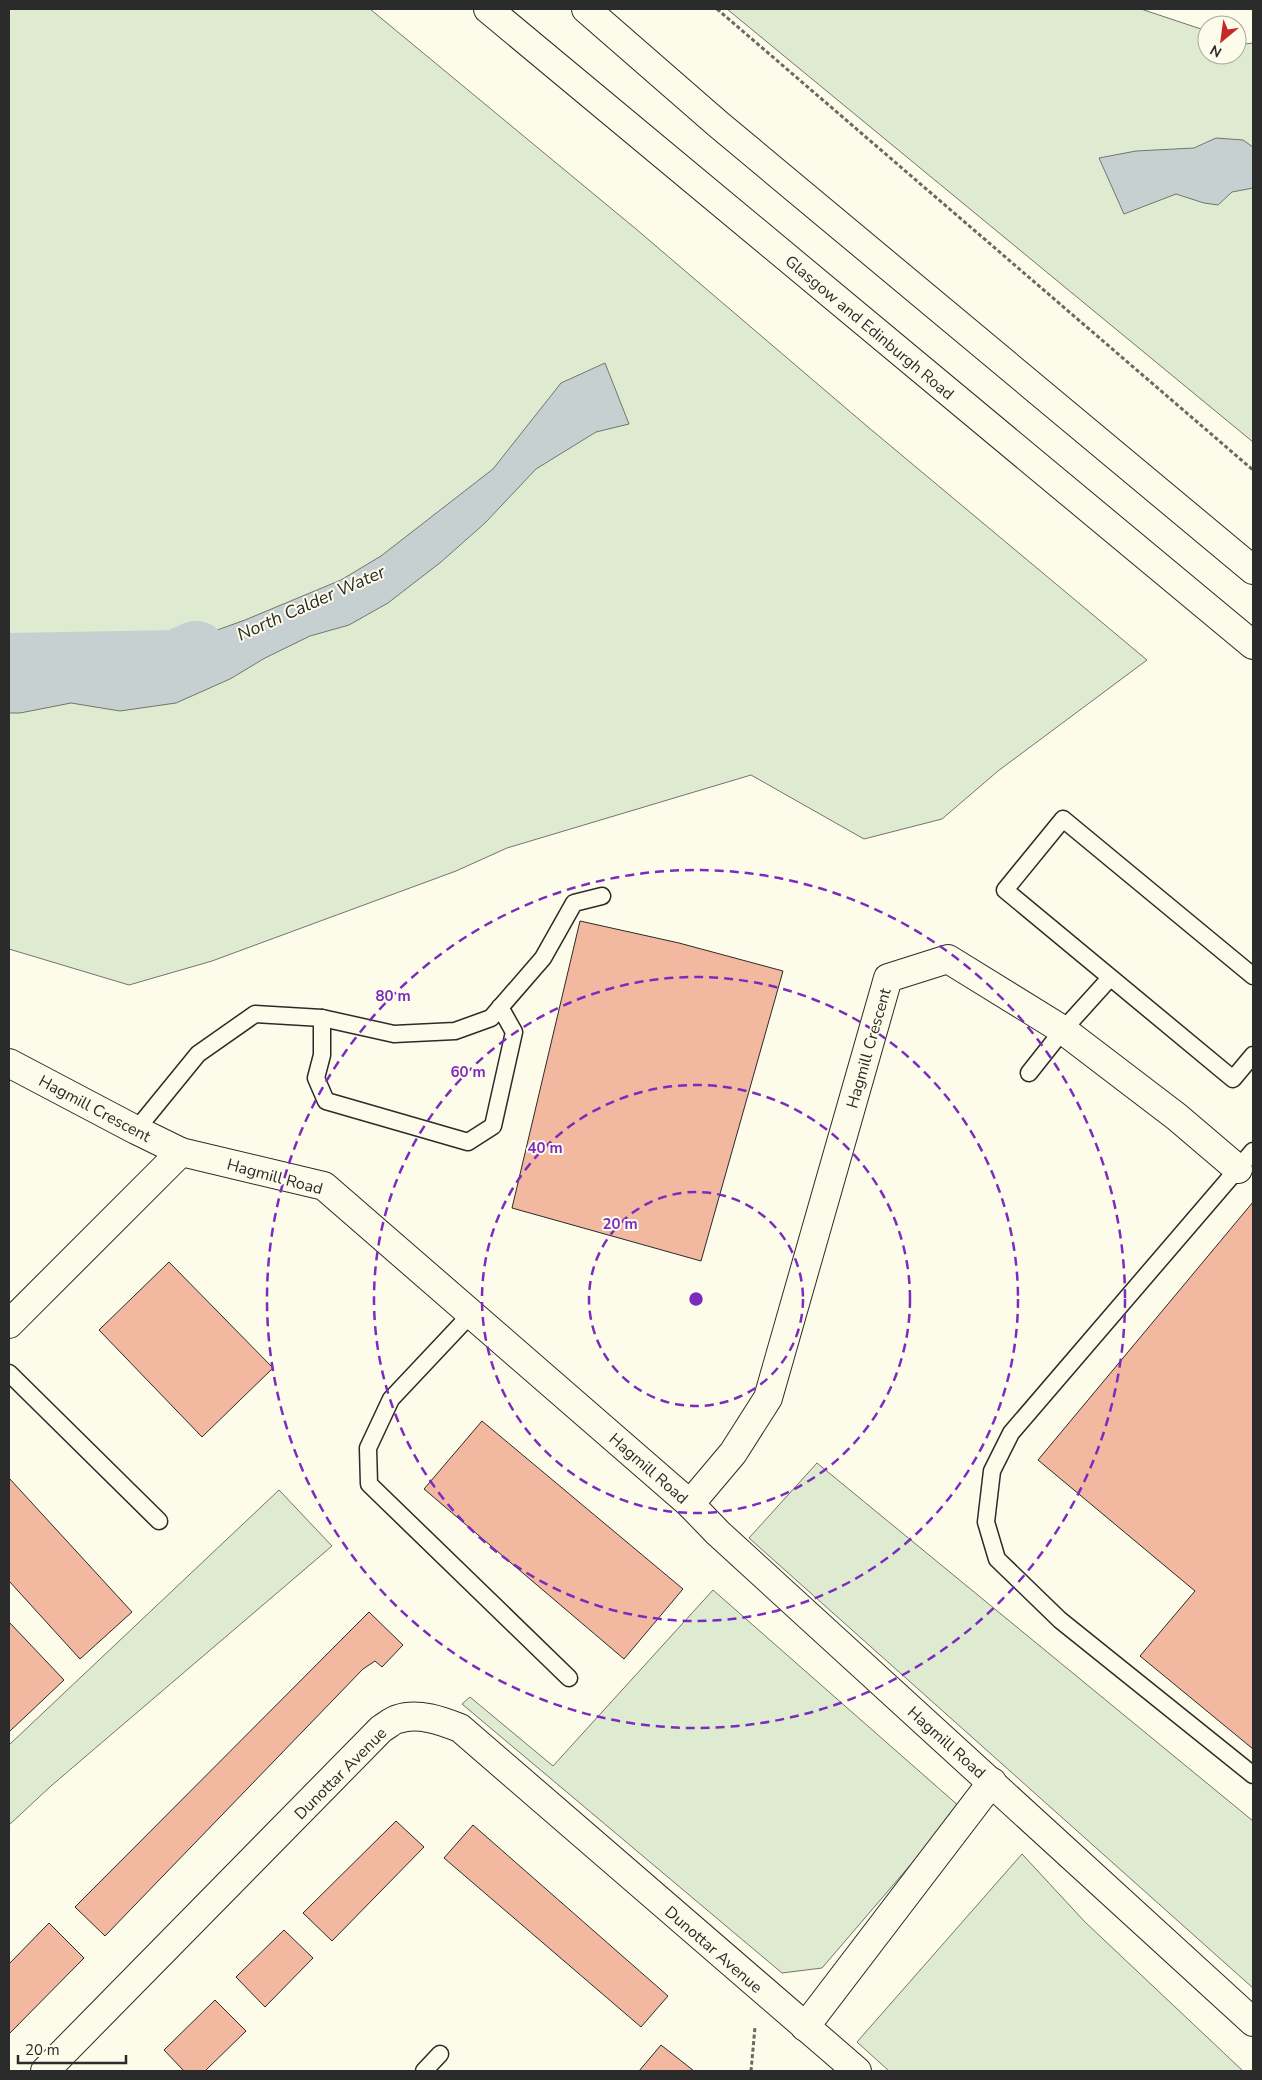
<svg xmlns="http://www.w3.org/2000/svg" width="1262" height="2080" viewBox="0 0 1262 2080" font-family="'Nunito Sans',sans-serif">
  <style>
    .green { fill: #deebd1; stroke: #74746e }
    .water { fill: #c7d0d0; stroke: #74746e }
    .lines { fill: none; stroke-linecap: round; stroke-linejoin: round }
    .river { stroke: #c7d0d0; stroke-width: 64 }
    .building { fill: #f2b8a0; stroke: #2b2b2b }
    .service-casing { stroke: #2b2b2b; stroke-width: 19 }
    .minor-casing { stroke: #2b2b2b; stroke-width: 30 }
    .tertiary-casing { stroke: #2b2b2b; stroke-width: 30 }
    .trunk-casing { stroke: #2b2b2b; stroke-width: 30 }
    .path { stroke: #6a6964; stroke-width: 3; stroke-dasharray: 4 2.5; stroke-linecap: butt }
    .service { stroke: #fdfbea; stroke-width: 16 }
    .minor { stroke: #fdfbea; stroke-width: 28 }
    .tertiary { stroke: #fdfbea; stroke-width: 28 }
    .trunk { stroke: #fdfbea; stroke-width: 28 }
    .ring { fill: none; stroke: #7b2cbf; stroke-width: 2.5; stroke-dasharray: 9 6 }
    .labels { text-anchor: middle; stroke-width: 4; stroke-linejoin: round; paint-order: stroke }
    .street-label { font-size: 16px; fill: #2b2b2b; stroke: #fdfbea }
    .water-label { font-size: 18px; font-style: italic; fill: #2b2b2b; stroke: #fdfbea }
    .centre { fill: #7b2cbf; stroke: #fdfbea; stroke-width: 2.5 }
    .ring-label { font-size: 15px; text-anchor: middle; font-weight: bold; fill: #7b2cbf; stroke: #fdfbea; stroke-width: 4; stroke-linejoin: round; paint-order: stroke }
  </style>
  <rect width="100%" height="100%" fill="#fdfbea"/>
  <!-- green -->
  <g class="green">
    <path d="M 9,9 L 370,9 L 636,229 L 868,427 L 1147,660 L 998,771 L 942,819 L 864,839 L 751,775 L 507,848 L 456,871 L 212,961 L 129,985 L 9,949 Z"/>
    <path d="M 727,9 L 1141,9 L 1207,31 L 1207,55 L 1237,55 L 1237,41 L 1245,44 L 1253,43 L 1253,442 Z"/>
    <path d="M 817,1463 L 1253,1821 L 1253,1988 L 749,1538 Z"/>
    <path d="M 279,1490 L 332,1546 L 51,1786 L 9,1825 L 9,1745 Z"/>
    <path d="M 713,1590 L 960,1807 L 822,1968 L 782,1973 L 462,1704 L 470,1697 L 553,1766 Z"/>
    <path d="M 1022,1854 L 1085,1922 L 1243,2071 L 889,2071 L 857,2042 Z"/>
  </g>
  <!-- water -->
  <g class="water">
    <path d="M 1216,138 L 1243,140 L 1253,147 L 1253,188 L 1232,192 L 1218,205 L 1204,203 L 1176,194 L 1124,214 L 1099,158 L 1136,151 L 1194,148 Z"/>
    <path d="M 605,363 L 629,424 L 596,432 L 536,469 L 485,523 L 441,562 L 388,603 L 349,625 L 310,636 L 265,658 L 230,679 L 176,703 L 120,711 L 71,703 L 20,713 L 9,713 L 9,682 L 71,674 L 167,648 L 245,620 L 341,580 L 381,556 L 493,469 L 561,383 Z"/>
  </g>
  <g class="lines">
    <!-- river -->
    <path class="river" d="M 9,665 L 176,662 L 196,653"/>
  </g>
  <!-- building -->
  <g class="building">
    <path d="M 580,921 L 679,943 L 783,971 L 701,1261 L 512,1208 Z"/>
    <path d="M 1253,1202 L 1253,1749 L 1140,1656 L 1195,1591 L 1038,1460 Z"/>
    <path d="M 169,1262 L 273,1368 L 202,1437 L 99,1330 Z"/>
    <path d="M 482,1421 L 683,1589 L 624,1659 L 424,1489 Z"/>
    <path d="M 9,1478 L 132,1612 L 80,1659 L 9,1581 Z"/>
    <path d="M 369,1612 L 403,1645 L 382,1667 L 375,1661 L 363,1669 L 105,1936 L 75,1907 Z"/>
    <path d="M 9,1622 L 64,1680 L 9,1732 Z"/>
    <path d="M 396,1821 L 424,1847 L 332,1941 L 303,1913 Z"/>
    <path d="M 473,1825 L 668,1996 L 641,2027 L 444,1858 Z"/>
    <path d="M 49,1923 L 84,1958 L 9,2034 L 9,1964 Z"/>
    <path d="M 284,1930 L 313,1958 L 265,2007 L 236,1977 Z"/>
    <path d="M 215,2000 L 246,2031 L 205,2071 L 184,2071 L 164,2050 Z"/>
    <path d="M 661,2045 L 694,2071 L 639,2071 Z"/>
  </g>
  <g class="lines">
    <!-- service casing -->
    <g class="service-casing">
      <g id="service">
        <path d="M 1253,976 L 1063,819 L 1005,890 L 1233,1079 L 1253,1055"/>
        <path d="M 322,1018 L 322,1055 L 316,1078 L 326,1101 L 468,1142 L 493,1126 L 514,1032 L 500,1007"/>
        <path d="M 1029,1073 L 1063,1030 L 1110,978"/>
        <path d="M 136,1130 L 198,1054 L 255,1014 L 322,1018 L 394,1034 L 455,1031 L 491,1018 L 543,958 L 574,903 L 602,896"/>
        <path d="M 1253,1151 L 1011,1433 L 992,1471 L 986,1522 L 997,1559 L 1060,1620 L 1253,1775"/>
        <path d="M 471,1314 L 391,1399 L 368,1448 L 369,1484 L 569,1678"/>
        <path d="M 9,1373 L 159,1521"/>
        <path d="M 424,2071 L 440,2054"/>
      </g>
    </g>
    <!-- minor casing -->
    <g class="minor-casing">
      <g id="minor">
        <path d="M 9,1063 L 136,1130 L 181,1152"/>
        <path d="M 9,1324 L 181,1152 L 324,1186 L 690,1504 L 733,1453 L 768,1398 L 888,978 L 948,959 L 1063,1030 L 1177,1117 L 1238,1169"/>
        <path d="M 805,2027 L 992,1782"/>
        <path d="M 45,2071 L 381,1729 C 386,1726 393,1720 398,1719 C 418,1712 442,1721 460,1728 L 857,2071"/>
      </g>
    </g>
    <!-- tertiary casing -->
    <g class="tertiary-casing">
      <path id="tertiary" d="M 690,1504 L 718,1533 L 1253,2022"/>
    </g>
    <!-- trunk casing -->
    <g class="trunk-casing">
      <g id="trunk">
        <path d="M 488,9 L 1253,645"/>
        <path d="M 586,9 L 718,124 L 1253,570"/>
      </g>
    </g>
    <!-- path -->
    <g class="path">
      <path d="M 717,9 L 1253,470"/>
      <path d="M 751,2071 L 755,2027"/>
    </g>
    <!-- service -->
    <use href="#service" class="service"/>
    <!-- minor -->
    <use href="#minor" class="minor"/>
    <!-- tertiary -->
    <use href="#tertiary" class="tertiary"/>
    <!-- trunk -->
    <use href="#trunk" class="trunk"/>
  </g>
  <!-- distance rings -->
  <g class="ring">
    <circle cx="696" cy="1299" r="107"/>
    <circle cx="696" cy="1299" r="214"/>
    <circle cx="696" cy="1299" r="322"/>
    <circle cx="696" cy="1299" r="429"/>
  </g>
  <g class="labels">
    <!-- street labels -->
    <g class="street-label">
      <text transform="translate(870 327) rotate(40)" y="6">Glasgow and Edinburgh Road</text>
      <text transform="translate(868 1048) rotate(-74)" y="6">Hagmill Crescent</text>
      <text transform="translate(95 1108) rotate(28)" y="6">Hagmill Crescent</text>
      <text transform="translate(275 1176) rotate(15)" y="6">Hagmill Road</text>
      <text transform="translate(649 1468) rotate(41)" y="6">Hagmill Road</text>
      <text transform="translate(947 1742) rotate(42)" y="6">Hagmill Road</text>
      <text transform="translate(340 1773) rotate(-45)" y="6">Dunottar Avenue</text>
      <text transform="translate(714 1949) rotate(41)" y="6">Dunottar Avenue</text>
    </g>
    <!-- water labels -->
    <g class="water-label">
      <text transform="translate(311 603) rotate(-24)" y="6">North Calder Water</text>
    </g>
  </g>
  <circle cx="696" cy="1299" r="8" class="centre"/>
  <g class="ring-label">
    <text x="393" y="1001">80 m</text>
    <text x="468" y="1077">60 m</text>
    <text x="545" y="1153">40 m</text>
    <text x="620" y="1229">20 m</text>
  </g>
  <!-- border -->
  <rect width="1262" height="2080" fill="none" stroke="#2b2b2b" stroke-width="20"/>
  <!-- north arrow -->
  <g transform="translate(1222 40) rotate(209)"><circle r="24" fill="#fdfbea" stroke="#a9a89e"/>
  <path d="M0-4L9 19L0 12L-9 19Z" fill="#c62828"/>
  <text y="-8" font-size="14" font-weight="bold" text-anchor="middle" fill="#2b2b2b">N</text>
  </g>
  <!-- scale -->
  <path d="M18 2055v8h108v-8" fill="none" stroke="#2b2b2b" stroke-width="2.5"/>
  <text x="25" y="2055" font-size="15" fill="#2b2b2b" stroke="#fdfbea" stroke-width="4" paint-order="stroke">20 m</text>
</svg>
